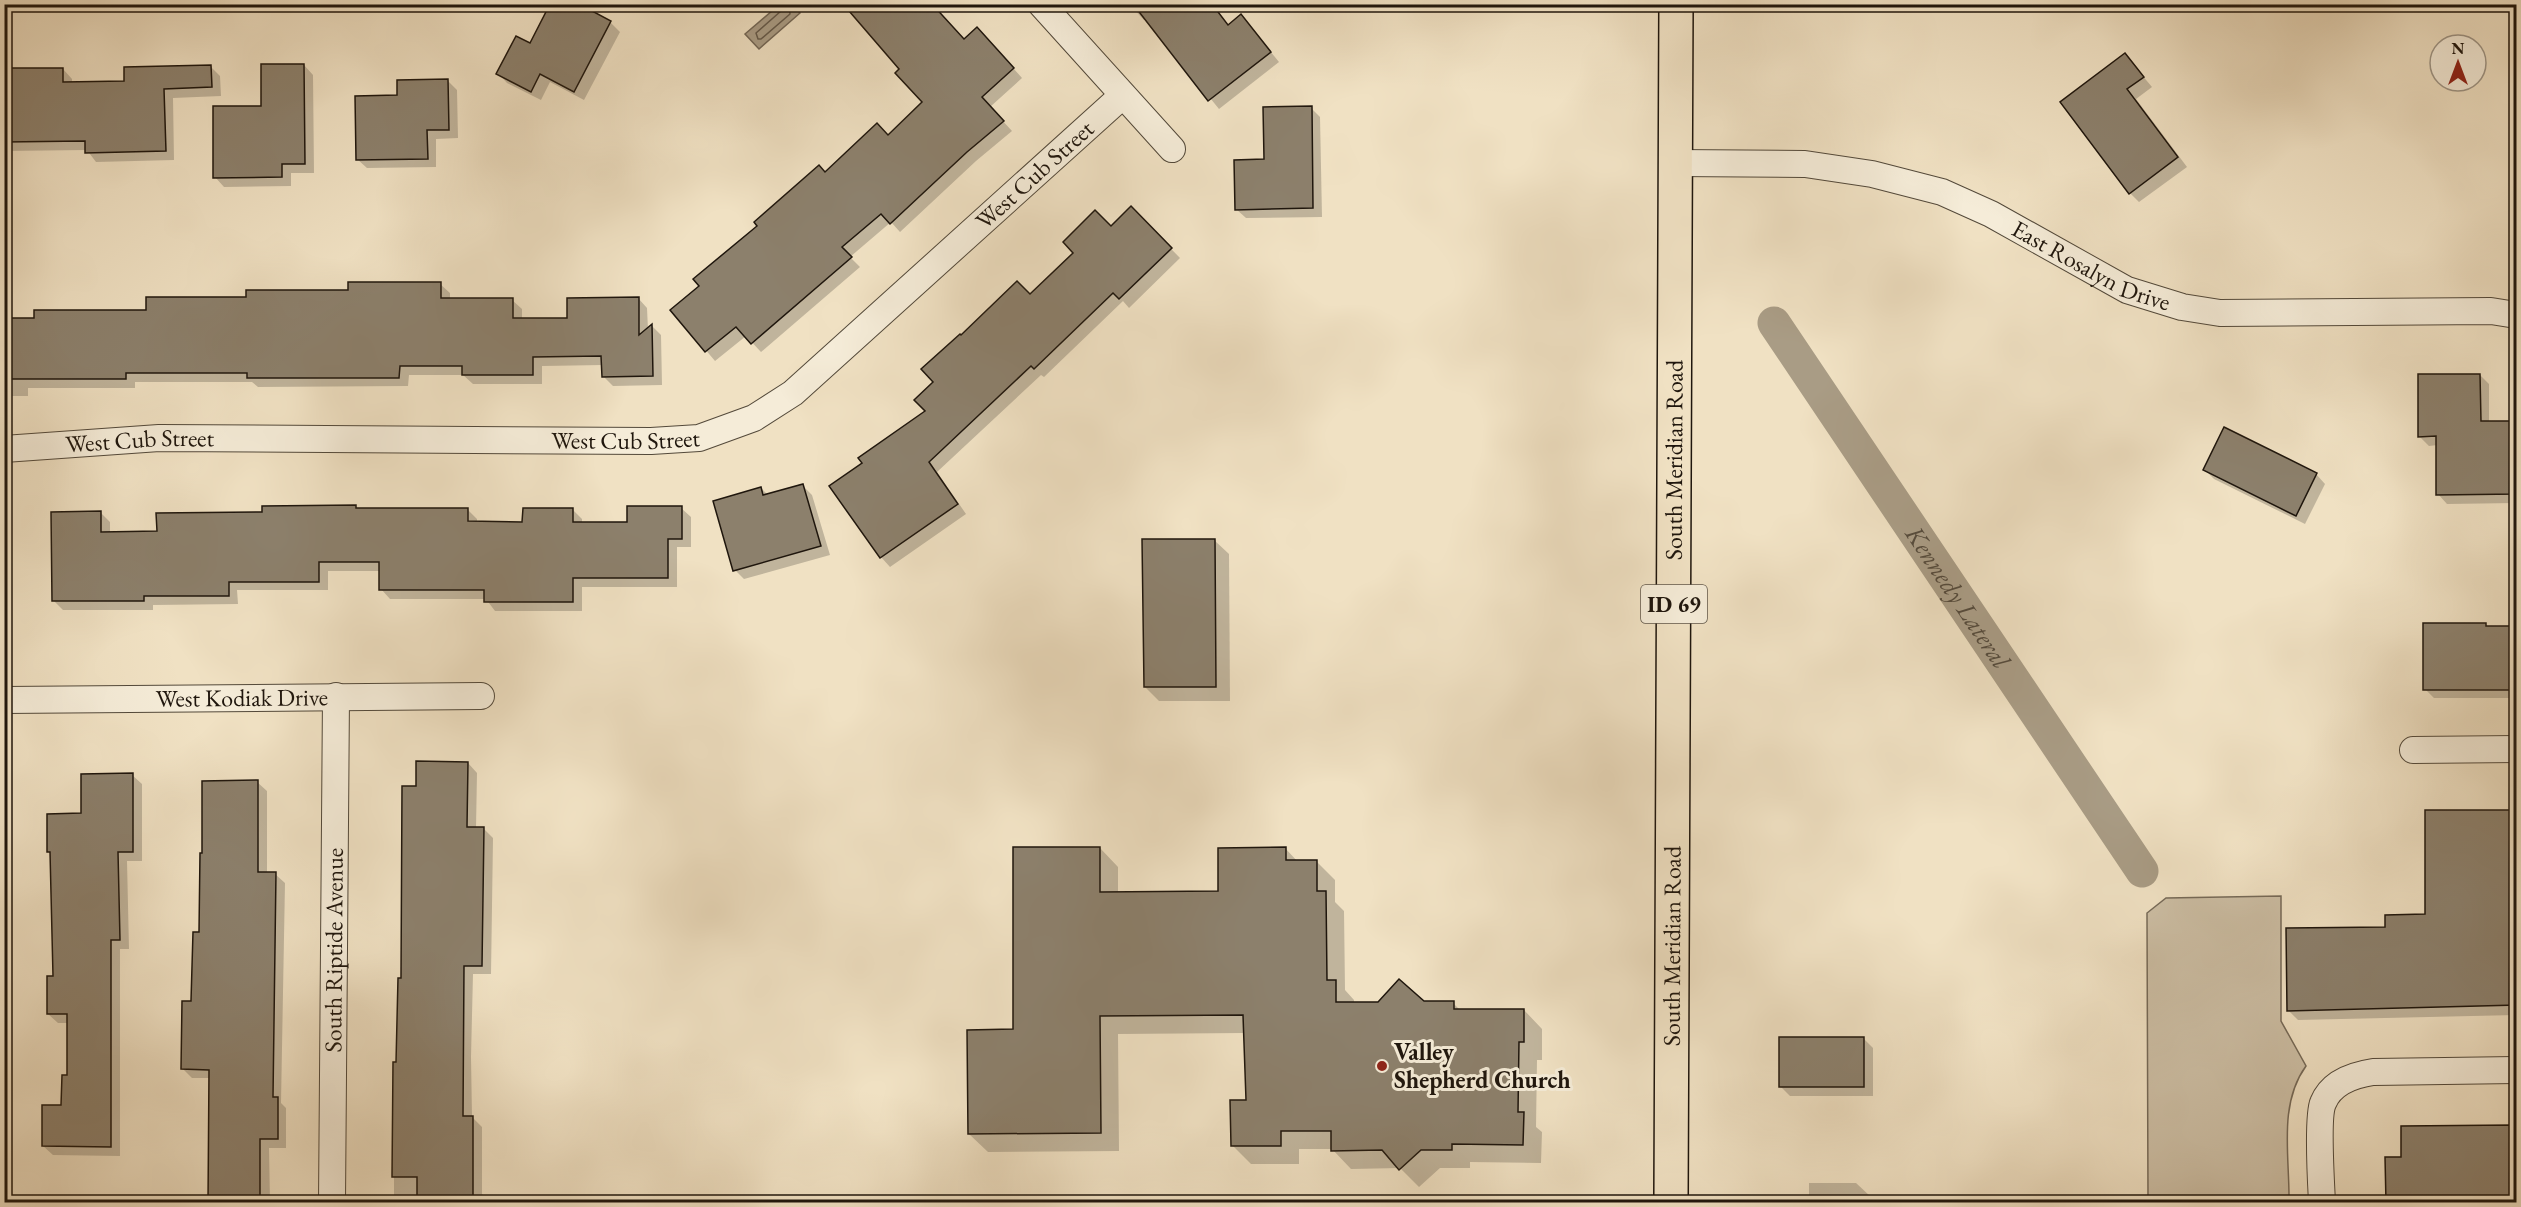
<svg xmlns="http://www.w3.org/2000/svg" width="2521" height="1207" viewBox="0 0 2521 1207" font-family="'EB Garamond',serif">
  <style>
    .green { fill: #ccbea4; stroke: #766a58; stroke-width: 1.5 }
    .water { fill: #a99c85; stroke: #726655; stroke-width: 1.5 }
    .shadow { fill: #0003 }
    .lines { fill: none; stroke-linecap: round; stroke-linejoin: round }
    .shore { stroke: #645949; stroke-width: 1.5 }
    .canal { stroke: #a99c85; stroke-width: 33 }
    .building { fill: #8c806c; stroke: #1f160d; stroke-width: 1.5 }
    .minor-casing { stroke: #53493a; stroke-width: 28 }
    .primary-casing { stroke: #1f160d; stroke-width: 36 }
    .minor { stroke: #f5ecd8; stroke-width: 26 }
    .primary { stroke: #f0e1c3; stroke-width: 33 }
    .poi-dot { fill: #8f2418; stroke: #f5ecd8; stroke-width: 2 }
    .labels { text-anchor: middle; stroke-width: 6; stroke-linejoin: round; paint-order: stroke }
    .shield { fill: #f5ecd8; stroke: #5f564a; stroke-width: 1.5 }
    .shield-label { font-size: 22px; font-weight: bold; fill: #1f160d }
    .street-label { font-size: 24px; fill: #1f160d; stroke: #f5ecd8 }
    .poi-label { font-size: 24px; font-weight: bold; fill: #1f160d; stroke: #f5ecd8; text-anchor: start }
    .water-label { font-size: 26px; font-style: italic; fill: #564c3d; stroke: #f5ecd8 }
  </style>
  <rect width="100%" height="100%" fill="#f0e1c3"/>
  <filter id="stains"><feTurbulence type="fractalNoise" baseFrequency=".00333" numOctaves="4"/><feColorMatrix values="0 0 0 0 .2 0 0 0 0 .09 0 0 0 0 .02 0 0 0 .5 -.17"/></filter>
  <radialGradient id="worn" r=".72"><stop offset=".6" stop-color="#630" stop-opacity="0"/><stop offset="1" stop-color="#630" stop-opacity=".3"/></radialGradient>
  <!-- green -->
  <path class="green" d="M 2281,896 L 2281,1021 L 2306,1066 C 2279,1103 2289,1153 2289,1196 L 2148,1198 L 2147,913 L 2166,898 Z"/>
  <!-- water -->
  <path class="water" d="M 779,5 L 793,5 L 800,13 L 759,49 L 745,34 Z"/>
  <!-- shadow -->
  <g class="shadow">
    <path d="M 845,4 L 937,4 L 934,8 L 964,41 L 987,39 L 1022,78 L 990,107 L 1012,131 L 976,161 L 900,232 L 891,222 L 850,257 L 860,267 L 761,352 L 746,336 L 715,361 L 672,310 L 826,174 L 888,137 L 925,103 L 902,69 Z"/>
    <path d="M 1129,4 L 1212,4 L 1229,26 L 1241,16 L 1279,62 L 1219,109 L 1146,19 L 1144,20 Z"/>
    <path d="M 610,22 L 620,32 L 584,100 L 550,82 L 541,100 L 507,83 L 498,73 L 531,45 Z"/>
    <path d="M 2125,55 L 2152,87 L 2136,99 L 2187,167 L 2139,202 L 2130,193 Z"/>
    <path d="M 304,65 L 313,75 L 314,173 L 291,173 L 291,186 L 224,187 L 215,177 L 262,107 Z"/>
    <path d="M 211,67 L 220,76 L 221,96 L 173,98 L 174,160 L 96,162 L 87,150 L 4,151 L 4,70 L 63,69 L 72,79 L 72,84 L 126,82 Z"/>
    <path d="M 448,81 L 457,90 L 458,138 L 436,139 L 436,167 L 367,168 L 357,159 L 399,96 Z"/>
    <path d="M 1311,108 L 1320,117 L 1322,217 L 1246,218 L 1236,209 L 1266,161 Z"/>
    <path d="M 1131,208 L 1180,258 L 1129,308 L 1123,301 L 1044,377 L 1041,375 L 937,472 L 966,514 L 890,567 L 881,557 L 864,463 L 927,412 L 935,382 L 961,337 L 1030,296 Z"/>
    <path d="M 440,284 L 450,293 L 450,300 L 512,300 L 522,309 L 522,320 L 569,320 L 638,298 L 647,308 L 648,330 L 652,326 L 661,335 L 662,385 L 613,386 L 603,376 L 603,365 L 542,366 L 542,384 L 473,384 L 463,375 L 409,375 L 408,386 L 258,387 L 252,382 L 135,382 L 135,388 L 28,388 L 28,396 L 4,396 L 4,320 L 147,311 L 248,299 Z"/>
    <path d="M 2480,375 L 2489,384 L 2489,423 L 2516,422 L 2516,503 L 2447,504 L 2438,494 L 2438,445 L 2429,446 L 2419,436 Z"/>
    <path d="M 2204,469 L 2316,474 L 2325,484 L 2305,524 L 2214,479 Z"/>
    <path d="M 803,486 L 812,495 L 830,555 L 744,579 L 735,570 L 761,488 L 768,495 Z"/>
    <path d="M 681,508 L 691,517 L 691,547 L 677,547 L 677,587 L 582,587 L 582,611 L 495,611 L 486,599 L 390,599 L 381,589 L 381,571 L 328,571 L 328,590 L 237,590 L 238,604 L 153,605 L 153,610 L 63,610 L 54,601 L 101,513 L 110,522 L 110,533 L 158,533 L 467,509 L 477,519 L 477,523 L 524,523 L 573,510 L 582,519 L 582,524 L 629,524 Z"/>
    <path d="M 1214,540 L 1229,554 L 1230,701 L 1159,701 L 1145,687 Z"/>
    <path d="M 2486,625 L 2489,628 L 2516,627 L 2516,698 L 2434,698 L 2425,689 Z"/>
    <path d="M 468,763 L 477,773 L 476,828 L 484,829 L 493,838 L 491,974 L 473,974 L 471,1057 L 472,1117 L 482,1127 L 482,1194 L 489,1202 L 394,1202 L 394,1064 L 397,1064 L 417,788 Z"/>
    <path d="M 132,775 L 142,784 L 142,861 L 127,861 L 129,949 L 120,949 L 120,1156 L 53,1155 L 43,1146 L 63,1107 L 69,1077 L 68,1023 L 58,1023 L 48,1014 L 54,978 L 52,855 L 49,852 L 83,814 Z"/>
    <path d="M 257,782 L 267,791 L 267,873 L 275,874 L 285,883 L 281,1103 L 286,1108 L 286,1148 L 269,1148 L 270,1202 L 210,1202 L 211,1078 L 192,1078 L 183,1069 L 193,1003 L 200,934 Z"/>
    <path d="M 2516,812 L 2516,1015 L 2298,1020 L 2289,1011 L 2386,929 L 2427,916 Z"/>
    <path d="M 1100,848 L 1118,867 L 1118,893 L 1220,893 L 1285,848 L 1298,862 L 1317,862 L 1335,880 L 1335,902 L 1344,911 L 1345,990 L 1354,1000 L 1354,1003 L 1453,1003 L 1460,1010 L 1524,1010 L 1542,1029 L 1542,1060 L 1537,1060 L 1536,1127 L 1542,1132 L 1541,1163 L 1470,1162 L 1470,1168 L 1440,1168 L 1419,1187 L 1400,1168 L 1351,1169 L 1332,1149 L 1299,1149 L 1299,1164 L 1251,1164 L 1232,1145 L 1247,1102 L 1245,1033 L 1118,1034 L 1119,1151 L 988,1152 L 969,1134 Z"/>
    <path d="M 1863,1038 L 1873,1048 L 1873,1096 L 1790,1096 L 1780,1086 Z"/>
    <path d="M 2402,1128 L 2516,1128 L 2516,1202 L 2387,1202 L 2403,1159 Z"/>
    <path d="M 1809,1183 L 1856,1183 L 1871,1197 L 1871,1202 L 1809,1202 Z"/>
  </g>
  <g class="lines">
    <!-- shore -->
    <path class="shore" d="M 783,4 L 781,11 L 756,33 L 758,39 L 761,39 L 790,14 L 789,4"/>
    <!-- canal -->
    <path class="canal" id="s1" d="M 1774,323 L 2142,871"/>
  </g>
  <!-- building -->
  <g class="building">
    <path d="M 550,4 L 579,4 L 611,21 L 574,92 L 540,74 L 531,92 L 496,74 L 516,36 L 530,43 Z"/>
    <path d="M 843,4 L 932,4 L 964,39 L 977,27 L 1014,68 L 982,97 L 1004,121 L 967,152 L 890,224 L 881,214 L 842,247 L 852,257 L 751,344 L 736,327 L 705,352 L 670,310 L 699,286 L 693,279 L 757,226 L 754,222 L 819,165 L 825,172 L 877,123 L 888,135 L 922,102 L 895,73 L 899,69 Z"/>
    <path d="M 1133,4 L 1212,4 L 1228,25 L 1241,14 L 1271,52 L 1208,101 Z"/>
    <path d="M 2125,53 L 2144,77 L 2127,89 L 2178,157 L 2129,194 L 2060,102 Z"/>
    <path d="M 261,64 L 304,64 L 305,164 L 282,164 L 282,177 L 213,178 L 213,106 L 261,106 Z"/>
    <path d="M 211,65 L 212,87 L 164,89 L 166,151 L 85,153 L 85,141 L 4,142 L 4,68 L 63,68 L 63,82 L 124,81 L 124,67 Z"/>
    <path d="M 448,79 L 449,130 L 427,130 L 428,159 L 356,160 L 355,96 L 397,95 L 397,80 Z"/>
    <path d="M 1312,106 L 1313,208 L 1235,210 L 1234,160 L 1264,159 L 1263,107 Z"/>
    <path d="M 1131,206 L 1172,248 L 1119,299 L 1113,293 L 1034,369 L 1031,366 L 929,462 L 958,504 L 880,558 L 829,486 L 862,463 L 858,458 L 925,411 L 914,400 L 933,382 L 921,369 L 960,334 L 961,335 L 1017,281 L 1030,294 L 1073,253 L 1063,242 L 1095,210 L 1111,226 Z"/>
    <path d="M 348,282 L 441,282 L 441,298 L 513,298 L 513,318 L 567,318 L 567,298 L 639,297 L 639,335 L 652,324 L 653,376 L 602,377 L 601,356 L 533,357 L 533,375 L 462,375 L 462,366 L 400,366 L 399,378 L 247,378 L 247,373 L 126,373 L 126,379 L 4,379 L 4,318 L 34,318 L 34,310 L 146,310 L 146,297 L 246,297 L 246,290 L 348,290 Z"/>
    <path d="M 2418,374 L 2480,374 L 2481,421 L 2517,421 L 2517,494 L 2436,495 L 2436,436 L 2418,437 Z"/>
    <path d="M 2224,427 L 2317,473 L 2296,516 L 2203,470 Z"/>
    <path d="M 803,484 L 821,546 L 733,571 L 713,501 L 761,487 L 763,495 Z"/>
    <path d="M 356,505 L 356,508 L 468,508 L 468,521 L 522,522 L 523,508 L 573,508 L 573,522 L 627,522 L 627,506 L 682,506 L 682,539 L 668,539 L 668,578 L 573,578 L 573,602 L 484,602 L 484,590 L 379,590 L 379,562 L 319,562 L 319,582 L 229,582 L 229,596 L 144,596 L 144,601 L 52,601 L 51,512 L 101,511 L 101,532 L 157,531 L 156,513 L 262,512 L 262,506 Z"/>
    <path d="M 1142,539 L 1215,539 L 1216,687 L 1144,687 Z"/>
    <path d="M 2423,623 L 2486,623 L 2486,626 L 2517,626 L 2517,690 L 2423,690 Z"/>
    <path d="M 416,761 L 468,762 L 467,827 L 484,827 L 482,966 L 464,966 L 463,1116 L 473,1116 L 473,1203 L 417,1203 L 417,1177 L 392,1177 L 393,1062 L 396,1062 L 398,978 L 401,978 L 402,786 L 416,786 Z"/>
    <path d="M 133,773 L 133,852 L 118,852 L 120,940 L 111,940 L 111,1147 L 42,1146 L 42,1105 L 61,1105 L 62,1075 L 67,1075 L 67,1014 L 47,1014 L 47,976 L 53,976 L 50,852 L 47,852 L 47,814 L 81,813 L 81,774 Z"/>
    <path d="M 258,780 L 258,872 L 276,872 L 273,1097 L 278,1097 L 278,1139 L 260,1139 L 260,1203 L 208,1203 L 209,1070 L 181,1069 L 182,1001 L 191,1001 L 193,932 L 199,932 L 200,853 L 202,853 L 202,781 Z"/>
    <path d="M 2425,810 L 2517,810 L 2517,1005 L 2287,1011 L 2286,928 L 2385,927 L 2385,915 L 2425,914 Z"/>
    <path d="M 1013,847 L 1100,847 L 1100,892 L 1218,891 L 1218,848 L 1286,847 L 1286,860 L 1317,860 L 1317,891 L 1326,891 L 1327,980 L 1336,980 L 1336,1002 L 1378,1002 L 1399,979 L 1424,1001 L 1454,1001 L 1454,1009 L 1524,1009 L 1524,1042 L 1519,1042 L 1518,1112 L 1524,1112 L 1523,1145 L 1452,1144 L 1452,1150 L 1421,1150 L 1399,1170 L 1382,1150 L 1331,1151 L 1331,1131 L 1281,1131 L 1281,1146 L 1231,1146 L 1230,1100 L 1246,1100 L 1243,1015 L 1100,1016 L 1101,1133 L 968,1134 L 967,1030 L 1013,1029 Z"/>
    <rect x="1779" y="1037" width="85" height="50"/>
    <path d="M 2513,1125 L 2514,1203 L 2386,1203 L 2385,1157 L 2401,1157 L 2401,1126 Z"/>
  </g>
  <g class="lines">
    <!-- minor casing -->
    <g class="minor-casing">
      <g id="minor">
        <path d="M 1041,4 L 1172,149"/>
        <path id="s2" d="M 1676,163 L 1805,164 L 1872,174 L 1942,192 L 1991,214 L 2127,290 L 2182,307 L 2220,313 L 2491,311 L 2516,315"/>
        <path id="s3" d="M 4,449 L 159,438 L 651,441 L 699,438 L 754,418 L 793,393 L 1122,96"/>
        <path id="s4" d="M 4,700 L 481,696"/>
        <path d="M 2413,750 L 2516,749"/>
        <path id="s5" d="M 332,1202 L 336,696"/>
        <path d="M 2322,1202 C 2321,1183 2317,1117 2323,1103 C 2331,1083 2353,1075 2373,1072 L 2516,1070"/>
      </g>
    </g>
    <!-- primary casing -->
    <g class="primary-casing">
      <g id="primary">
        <path id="s6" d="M 1671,1202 L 1676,4"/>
      </g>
    </g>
    <!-- minor -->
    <use href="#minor" class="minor"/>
    <!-- primary -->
    <use href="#primary" class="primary"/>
  </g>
  <!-- markers -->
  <circle class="poi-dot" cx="1382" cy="1066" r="6"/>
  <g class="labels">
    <!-- shield labels -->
    <rect class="shield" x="1641" y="585" width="66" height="38" rx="4.5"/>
    <g class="shield-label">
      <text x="1674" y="612">ID 69</text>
    </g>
    <!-- street labels -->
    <g class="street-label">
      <text dy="8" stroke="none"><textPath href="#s3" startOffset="1126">West Cub Street</textPath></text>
      <text dy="8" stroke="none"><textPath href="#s2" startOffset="436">East Rosalyn Drive</textPath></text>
      <text dy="8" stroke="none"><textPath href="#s3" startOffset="622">West Cub Street</textPath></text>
      <text dy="8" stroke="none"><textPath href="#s3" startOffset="136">West Cub Street</textPath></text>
      <text dy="8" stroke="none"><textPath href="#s6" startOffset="742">South Meridian Road</textPath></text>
      <text dy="8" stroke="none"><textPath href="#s4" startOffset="238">West Kodiak Drive</textPath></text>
      <text dy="8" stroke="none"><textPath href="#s6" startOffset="256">South Meridian Road</textPath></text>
      <text dy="8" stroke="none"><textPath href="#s5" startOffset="252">South Riptide Avenue</textPath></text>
    </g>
    <!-- poi labels -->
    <g class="poi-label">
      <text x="1394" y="1060">Valley<tspan x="1394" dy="28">Shepherd Church</tspan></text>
    </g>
    <!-- water labels -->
    <g class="water-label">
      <text dy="9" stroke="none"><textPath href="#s1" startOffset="330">Kennedy Lateral</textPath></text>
    </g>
  </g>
  <!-- margin -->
  <rect width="2521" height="1207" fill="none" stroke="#f0e1c3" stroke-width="24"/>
  <rect x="6" y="6" width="2509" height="1195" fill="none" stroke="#1f160d" stroke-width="3"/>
  <rect x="12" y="12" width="2497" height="1183" fill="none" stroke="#1f160d" stroke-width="1.5"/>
  <!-- north arrow -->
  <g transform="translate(2458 63)"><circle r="28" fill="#f5ecd8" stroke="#9f9687" stroke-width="1.5"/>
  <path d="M0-4.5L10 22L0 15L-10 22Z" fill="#8f2418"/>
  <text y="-9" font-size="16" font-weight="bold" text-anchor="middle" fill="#1f160d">N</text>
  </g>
  <rect width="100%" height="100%" filter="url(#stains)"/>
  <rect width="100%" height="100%" fill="url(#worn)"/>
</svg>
